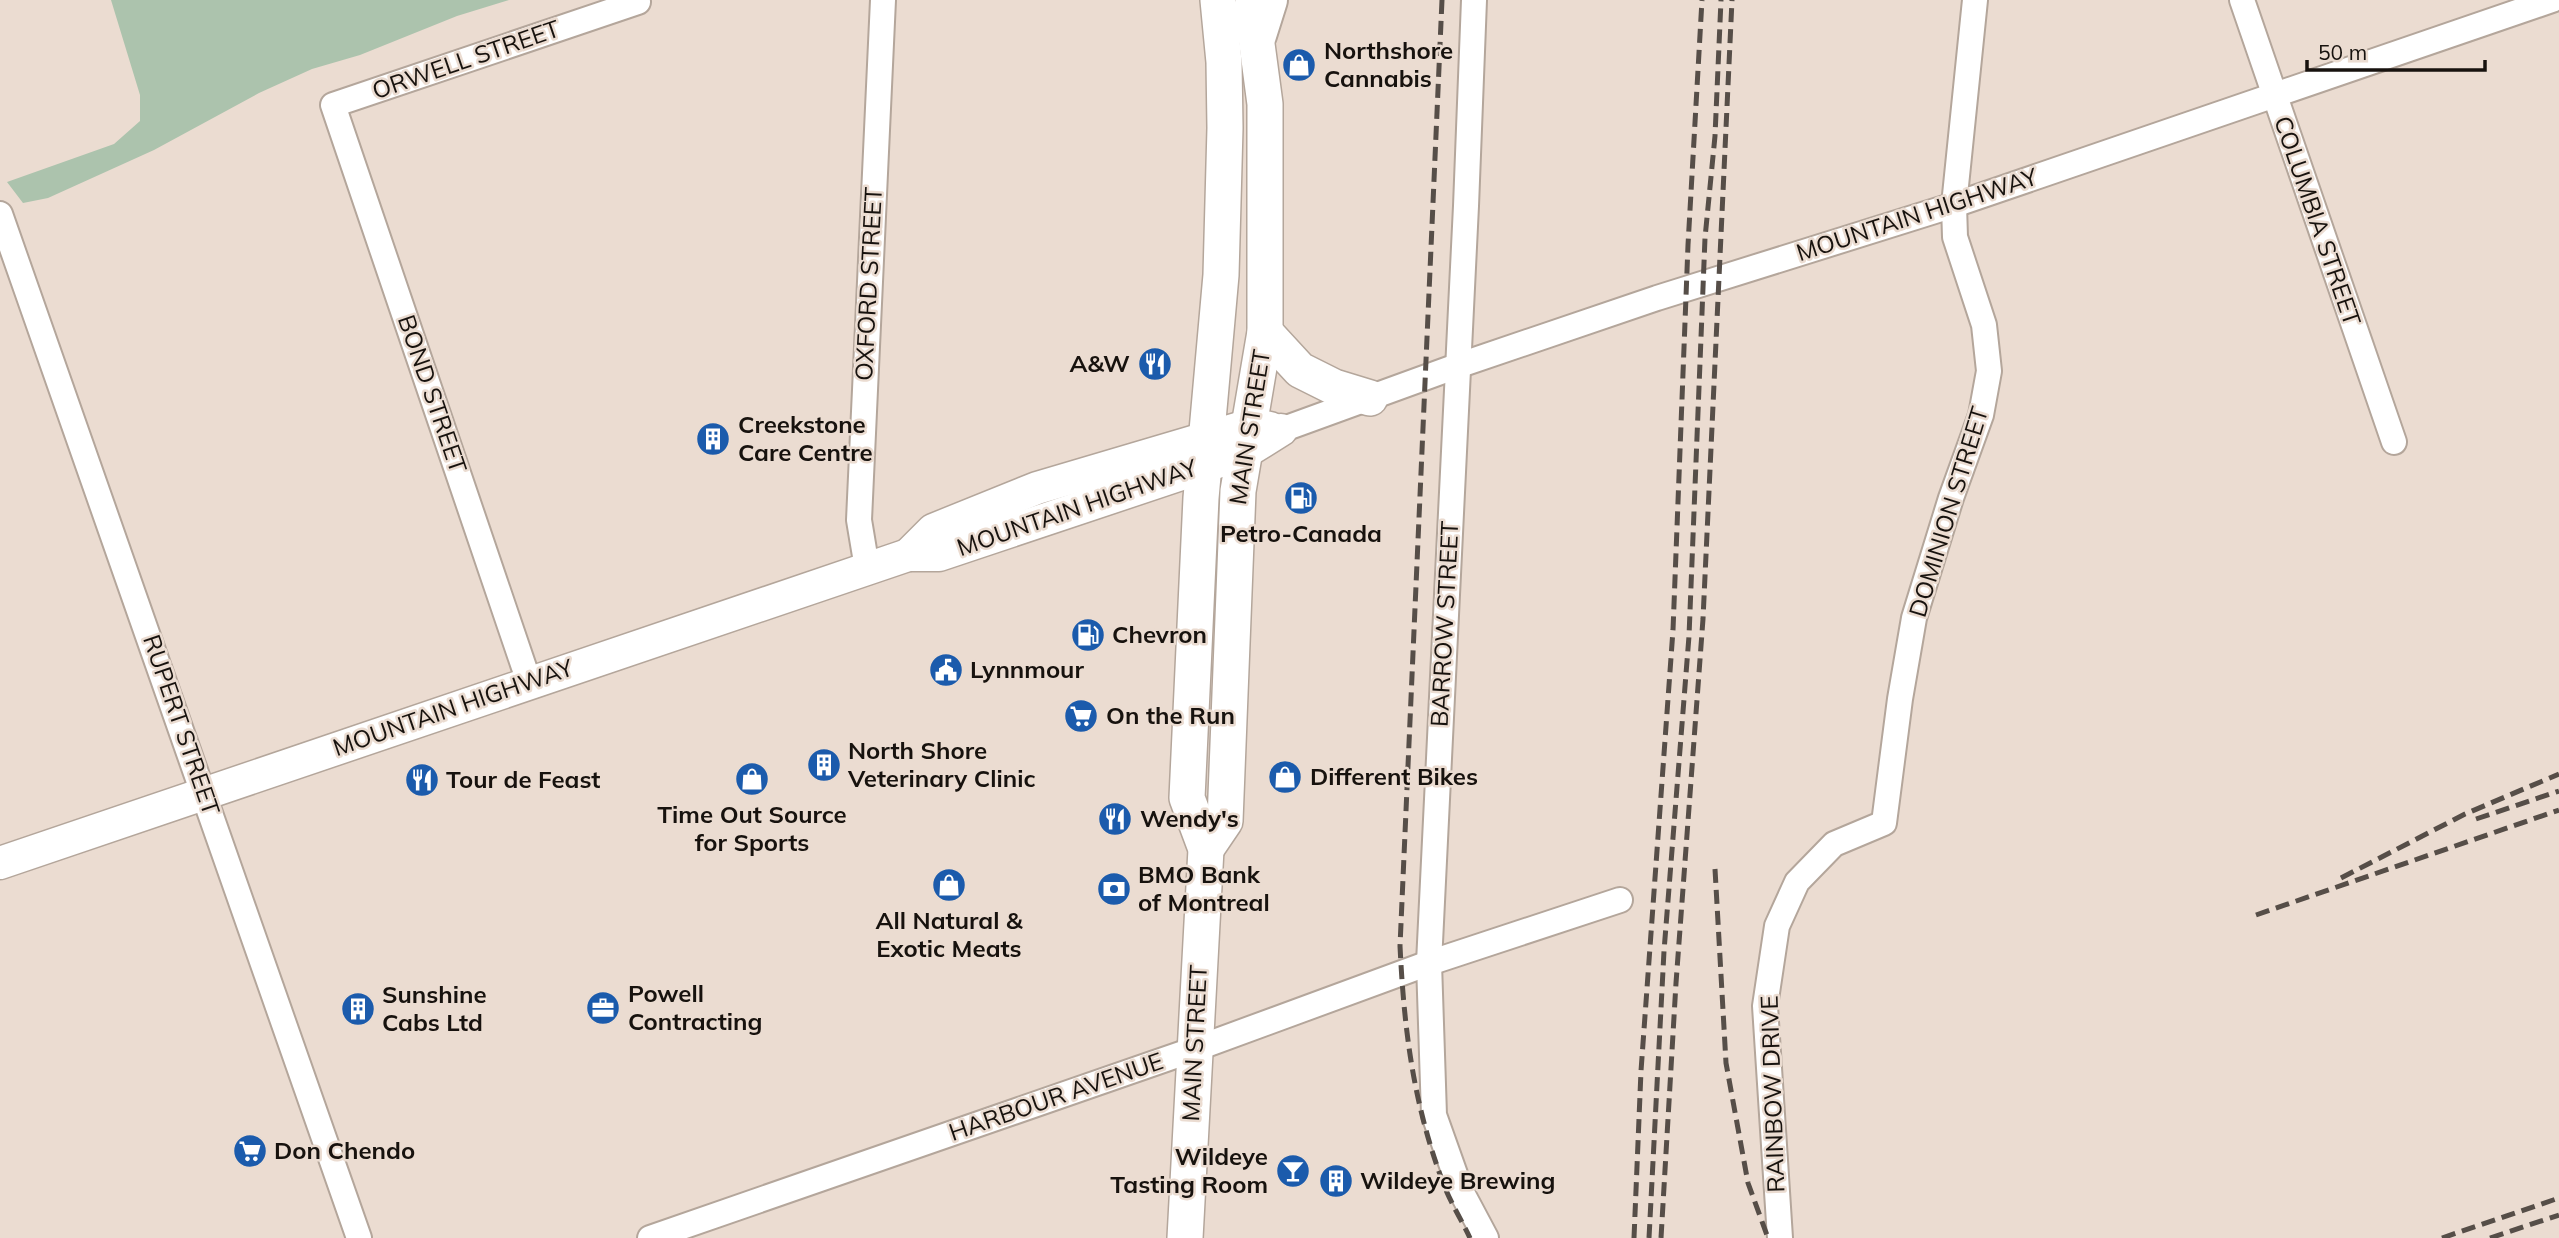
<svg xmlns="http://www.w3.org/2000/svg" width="2559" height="1238" viewBox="0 0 2559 1238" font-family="Mulish,sans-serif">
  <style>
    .green { fill: #acc3ad }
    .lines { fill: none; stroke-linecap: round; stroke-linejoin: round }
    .minor-casing { stroke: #b4a69b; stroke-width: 28 }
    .tertiary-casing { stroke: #b4a69b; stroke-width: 35 }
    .secondary-casing { stroke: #b4a69b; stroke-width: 38 }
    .motorway-casing { stroke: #b4a69b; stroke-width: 42 }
    .minor { stroke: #fff; stroke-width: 24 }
    .tertiary { stroke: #fff; stroke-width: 32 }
    .secondary { stroke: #fff; stroke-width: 35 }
    .motorway { stroke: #fff; stroke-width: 38 }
    .rail { stroke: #564e48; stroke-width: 5; stroke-dasharray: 14 7; stroke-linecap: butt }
    .labels { text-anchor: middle; stroke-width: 5; stroke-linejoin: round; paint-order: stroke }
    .poi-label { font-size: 24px; font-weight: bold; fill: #17120e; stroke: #ebdcd1; text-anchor: start }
    .street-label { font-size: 24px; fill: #17120e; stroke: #ebdcd1 }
  </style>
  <rect width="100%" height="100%" fill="#ebdcd1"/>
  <!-- green -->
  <path class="green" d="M 111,0 L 509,0 L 457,16 L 360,55 L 312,69 L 259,93 L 154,150 L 48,198 L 23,203 L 7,182 L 114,144 L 140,121 L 140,95 Z"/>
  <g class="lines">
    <!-- minor casing -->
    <g class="minor-casing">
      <g id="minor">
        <path d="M 1474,0 L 1466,206 L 1429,963 L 1434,1115 L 1461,1191 L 1486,1238"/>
        <path d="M 2242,0 L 2394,442"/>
        <path d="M 0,214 L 359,1238"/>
        <path d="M 1281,430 L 1457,366 L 1657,298 L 1954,205 L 2552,0"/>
        <path d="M 867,568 L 859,520 L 883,0"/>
        <path d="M 529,682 L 333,105 L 638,2"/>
        <path d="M 650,1238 L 1195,1049 L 1429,963 L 1620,900"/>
        <path d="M 1780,1238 L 1765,1006 L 1777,926 L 1797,882 L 1834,844 L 1884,823 L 1900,699 L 1914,618 L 1951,498 L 1981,415 L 1989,371 L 1984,325 L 1955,237 L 1954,205 L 1975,0"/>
      </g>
    </g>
    <!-- tertiary casing -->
    <g class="tertiary-casing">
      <g id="tertiary">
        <path d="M 908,555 L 933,530 L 1037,488 L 1250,425 L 1270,428"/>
        <path d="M 0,863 L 908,555 L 939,555 L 1244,453 L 1281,430"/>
      </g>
    </g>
    <!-- secondary casing -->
    <g class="secondary-casing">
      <g id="secondary">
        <path d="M 1265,332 L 1300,370 L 1334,387 L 1370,398"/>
        <path d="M 1206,849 L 1225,821 L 1238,491 L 1265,332 L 1265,104 L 1252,7"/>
        <path d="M 1185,1238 L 1206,849 L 1187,798 L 1201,498 L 1221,275 L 1225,128 L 1224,62 L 1218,0"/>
      </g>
    </g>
    <!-- motorway casing -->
    <g class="motorway-casing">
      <path id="motorway" d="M 1257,35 L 1268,0"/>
    </g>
    <!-- minor -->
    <use href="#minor" class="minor"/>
    <!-- tertiary -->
    <use href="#tertiary" class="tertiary"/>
    <!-- secondary -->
    <use href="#secondary" class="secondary"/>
    <!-- motorway -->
    <use href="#motorway" class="motorway"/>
    <!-- rail -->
    <g class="rail">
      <path d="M 1442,0 L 1400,946 C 1404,1029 1413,1101 1442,1180 C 1449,1200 1461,1219 1470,1238"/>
      <path d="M 2476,819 L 2559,791"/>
      <path d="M 1715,869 L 1726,1063 L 1748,1183 L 1768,1238"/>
      <path d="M 2341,878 L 2465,814 L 2559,774"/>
      <path d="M 2256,915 L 2559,810"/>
      <path d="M 1634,1238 L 1641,1071 L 1673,630 L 1688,245 L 1702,0"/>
      <path d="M 1649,1238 L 1664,951 L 1689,636 L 1705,238 L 1715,136 L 1721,0"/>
      <path d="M 1661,1238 L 1676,983 L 1703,619 L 1732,0"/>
      <path d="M 2442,1238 L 2559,1198"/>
      <path d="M 2490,1238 L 2559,1215"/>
    </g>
  </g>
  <!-- icons -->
  <defs>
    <g id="shop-disc" transform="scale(1.75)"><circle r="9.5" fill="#1b5bac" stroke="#ebdcd1"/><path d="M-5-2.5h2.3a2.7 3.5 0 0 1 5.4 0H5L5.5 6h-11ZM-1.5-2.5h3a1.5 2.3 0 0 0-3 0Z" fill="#fff"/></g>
    <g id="restaurant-disc" transform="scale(1.75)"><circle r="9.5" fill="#1b5bac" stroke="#ebdcd1"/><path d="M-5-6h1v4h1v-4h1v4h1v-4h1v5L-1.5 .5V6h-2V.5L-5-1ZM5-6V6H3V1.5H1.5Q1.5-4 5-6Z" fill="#fff"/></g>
    <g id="building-disc" transform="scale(1.75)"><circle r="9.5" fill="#1b5bac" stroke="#ebdcd1"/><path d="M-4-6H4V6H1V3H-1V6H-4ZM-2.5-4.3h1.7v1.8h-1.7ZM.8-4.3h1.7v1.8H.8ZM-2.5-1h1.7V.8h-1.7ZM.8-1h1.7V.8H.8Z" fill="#fff"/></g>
    <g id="fuel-disc" transform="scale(1.75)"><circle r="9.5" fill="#1b5bac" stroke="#ebdcd1"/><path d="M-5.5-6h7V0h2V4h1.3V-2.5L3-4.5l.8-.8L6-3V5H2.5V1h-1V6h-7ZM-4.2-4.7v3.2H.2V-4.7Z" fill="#fff"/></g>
    <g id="civic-disc" transform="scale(1.75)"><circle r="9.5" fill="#1b5bac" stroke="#ebdcd1"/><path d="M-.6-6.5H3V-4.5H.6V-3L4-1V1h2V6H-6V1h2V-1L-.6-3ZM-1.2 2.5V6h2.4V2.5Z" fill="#fff"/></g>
    <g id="supermarket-disc" transform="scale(1.75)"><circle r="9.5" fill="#1b5bac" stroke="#ebdcd1"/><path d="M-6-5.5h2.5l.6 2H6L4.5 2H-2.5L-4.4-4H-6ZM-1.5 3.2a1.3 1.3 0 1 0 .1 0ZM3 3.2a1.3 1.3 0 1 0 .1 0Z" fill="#fff"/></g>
    <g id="bank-disc" transform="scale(1.75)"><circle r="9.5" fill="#1b5bac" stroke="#ebdcd1"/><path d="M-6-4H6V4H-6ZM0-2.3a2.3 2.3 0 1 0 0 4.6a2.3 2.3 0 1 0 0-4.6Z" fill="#fff"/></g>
    <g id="office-disc" transform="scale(1.75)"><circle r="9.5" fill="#1b5bac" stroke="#ebdcd1"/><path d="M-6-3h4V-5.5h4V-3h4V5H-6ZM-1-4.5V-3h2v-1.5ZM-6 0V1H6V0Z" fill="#fff"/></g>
    <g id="bar-disc" transform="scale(1.75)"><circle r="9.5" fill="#1b5bac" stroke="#ebdcd1"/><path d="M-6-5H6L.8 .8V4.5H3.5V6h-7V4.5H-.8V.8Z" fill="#fff"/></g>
  </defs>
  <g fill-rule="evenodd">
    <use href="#shop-disc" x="1299" y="65"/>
    <use href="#restaurant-disc" x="1155" y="364"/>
    <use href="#building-disc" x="713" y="439"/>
    <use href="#fuel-disc" x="1301" y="498"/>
    <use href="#fuel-disc" x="1088" y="635"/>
    <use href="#civic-disc" x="946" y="670"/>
    <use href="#supermarket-disc" x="1081" y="716"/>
    <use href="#building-disc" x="824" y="765"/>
    <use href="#shop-disc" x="1285" y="777"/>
    <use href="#shop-disc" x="752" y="779"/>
    <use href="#restaurant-disc" x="422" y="780"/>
    <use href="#restaurant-disc" x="1115" y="819"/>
    <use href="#shop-disc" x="949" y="885"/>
    <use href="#bank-disc" x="1114" y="889"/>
    <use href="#office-disc" x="603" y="1008"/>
    <use href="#building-disc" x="358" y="1009"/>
    <use href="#supermarket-disc" x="250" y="1151"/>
    <use href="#bar-disc" x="1293" y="1171"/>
    <use href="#building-disc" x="1336" y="1181"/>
  </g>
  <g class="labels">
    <!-- poi labels -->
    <g class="poi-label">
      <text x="1324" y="59">Northshore<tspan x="1324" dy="28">Cannabis</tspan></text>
      <text x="1130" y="372" text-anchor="end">A&amp;W</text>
      <text x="738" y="433">Creekstone<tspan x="738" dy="28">Care Centre</tspan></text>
      <text x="1301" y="542" text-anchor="middle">Petro-Canada</text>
      <text x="1112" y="643">Chevron</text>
      <text x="970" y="678">Lynnmour</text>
      <text x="1106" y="724">On the Run</text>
      <text x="848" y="759">North Shore<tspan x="848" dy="28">Veterinary Clinic</tspan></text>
      <text x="1310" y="785">Different Bikes</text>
      <text x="446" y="788">Tour de Feast</text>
      <text x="752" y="823" text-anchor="middle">Time Out Source<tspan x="752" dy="28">for Sports</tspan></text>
      <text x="1140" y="827">Wendy's</text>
      <text x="1138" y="883">BMO Bank<tspan x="1138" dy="28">of Montreal</tspan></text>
      <text x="949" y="929" text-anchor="middle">All Natural &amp;<tspan x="949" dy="28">Exotic Meats</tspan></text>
      <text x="628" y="1002">Powell<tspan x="628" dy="28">Contracting</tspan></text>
      <text x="382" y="1003">Sunshine<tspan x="382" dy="28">Cabs Ltd</tspan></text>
      <text x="274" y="1159">Don Chendo</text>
      <text x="1268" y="1165" text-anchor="end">Wildeye<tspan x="1268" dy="28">Tasting Room</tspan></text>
      <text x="1360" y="1189">Wildeye Brewing</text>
    </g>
    <!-- street labels -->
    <g class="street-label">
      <text transform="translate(466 60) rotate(-19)" y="8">ORWELL STREET</text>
      <text transform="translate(1917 215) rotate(-18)" y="8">MOUNTAIN HIGHWAY</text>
      <text transform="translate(2317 221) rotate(71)" y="8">COLUMBIA STREET</text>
      <text transform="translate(869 284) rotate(-87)" y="8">OXFORD STREET</text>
      <text transform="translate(432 394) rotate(71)" y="8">BOND STREET</text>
      <text transform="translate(1250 427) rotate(-81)" y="8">MAIN STREET</text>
      <text transform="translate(1077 508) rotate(-19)" y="8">MOUNTAIN HIGHWAY</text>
      <text transform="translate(1949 512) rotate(-73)" y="8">DOMINION STREET</text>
      <text transform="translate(1445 624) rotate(-87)" y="8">BARROW STREET</text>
      <text transform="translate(453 708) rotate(-19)" y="8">MOUNTAIN HIGHWAY</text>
      <text transform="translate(181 725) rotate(71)" y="8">RUPERT STREET</text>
      <text transform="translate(1195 1043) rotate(-87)" y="8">MAIN STREET</text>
      <text transform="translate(1773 1094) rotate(-92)" y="8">RAINBOW DRIVE</text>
      <text transform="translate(1056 1097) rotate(-19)" y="8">HARBOUR AVENUE</text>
    </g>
  </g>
  <!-- scale -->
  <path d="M2307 60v10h178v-10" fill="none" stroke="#17120e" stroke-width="3.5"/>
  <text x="2318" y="60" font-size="21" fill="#17120e" stroke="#ebdcd1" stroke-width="5" paint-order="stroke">50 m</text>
</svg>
